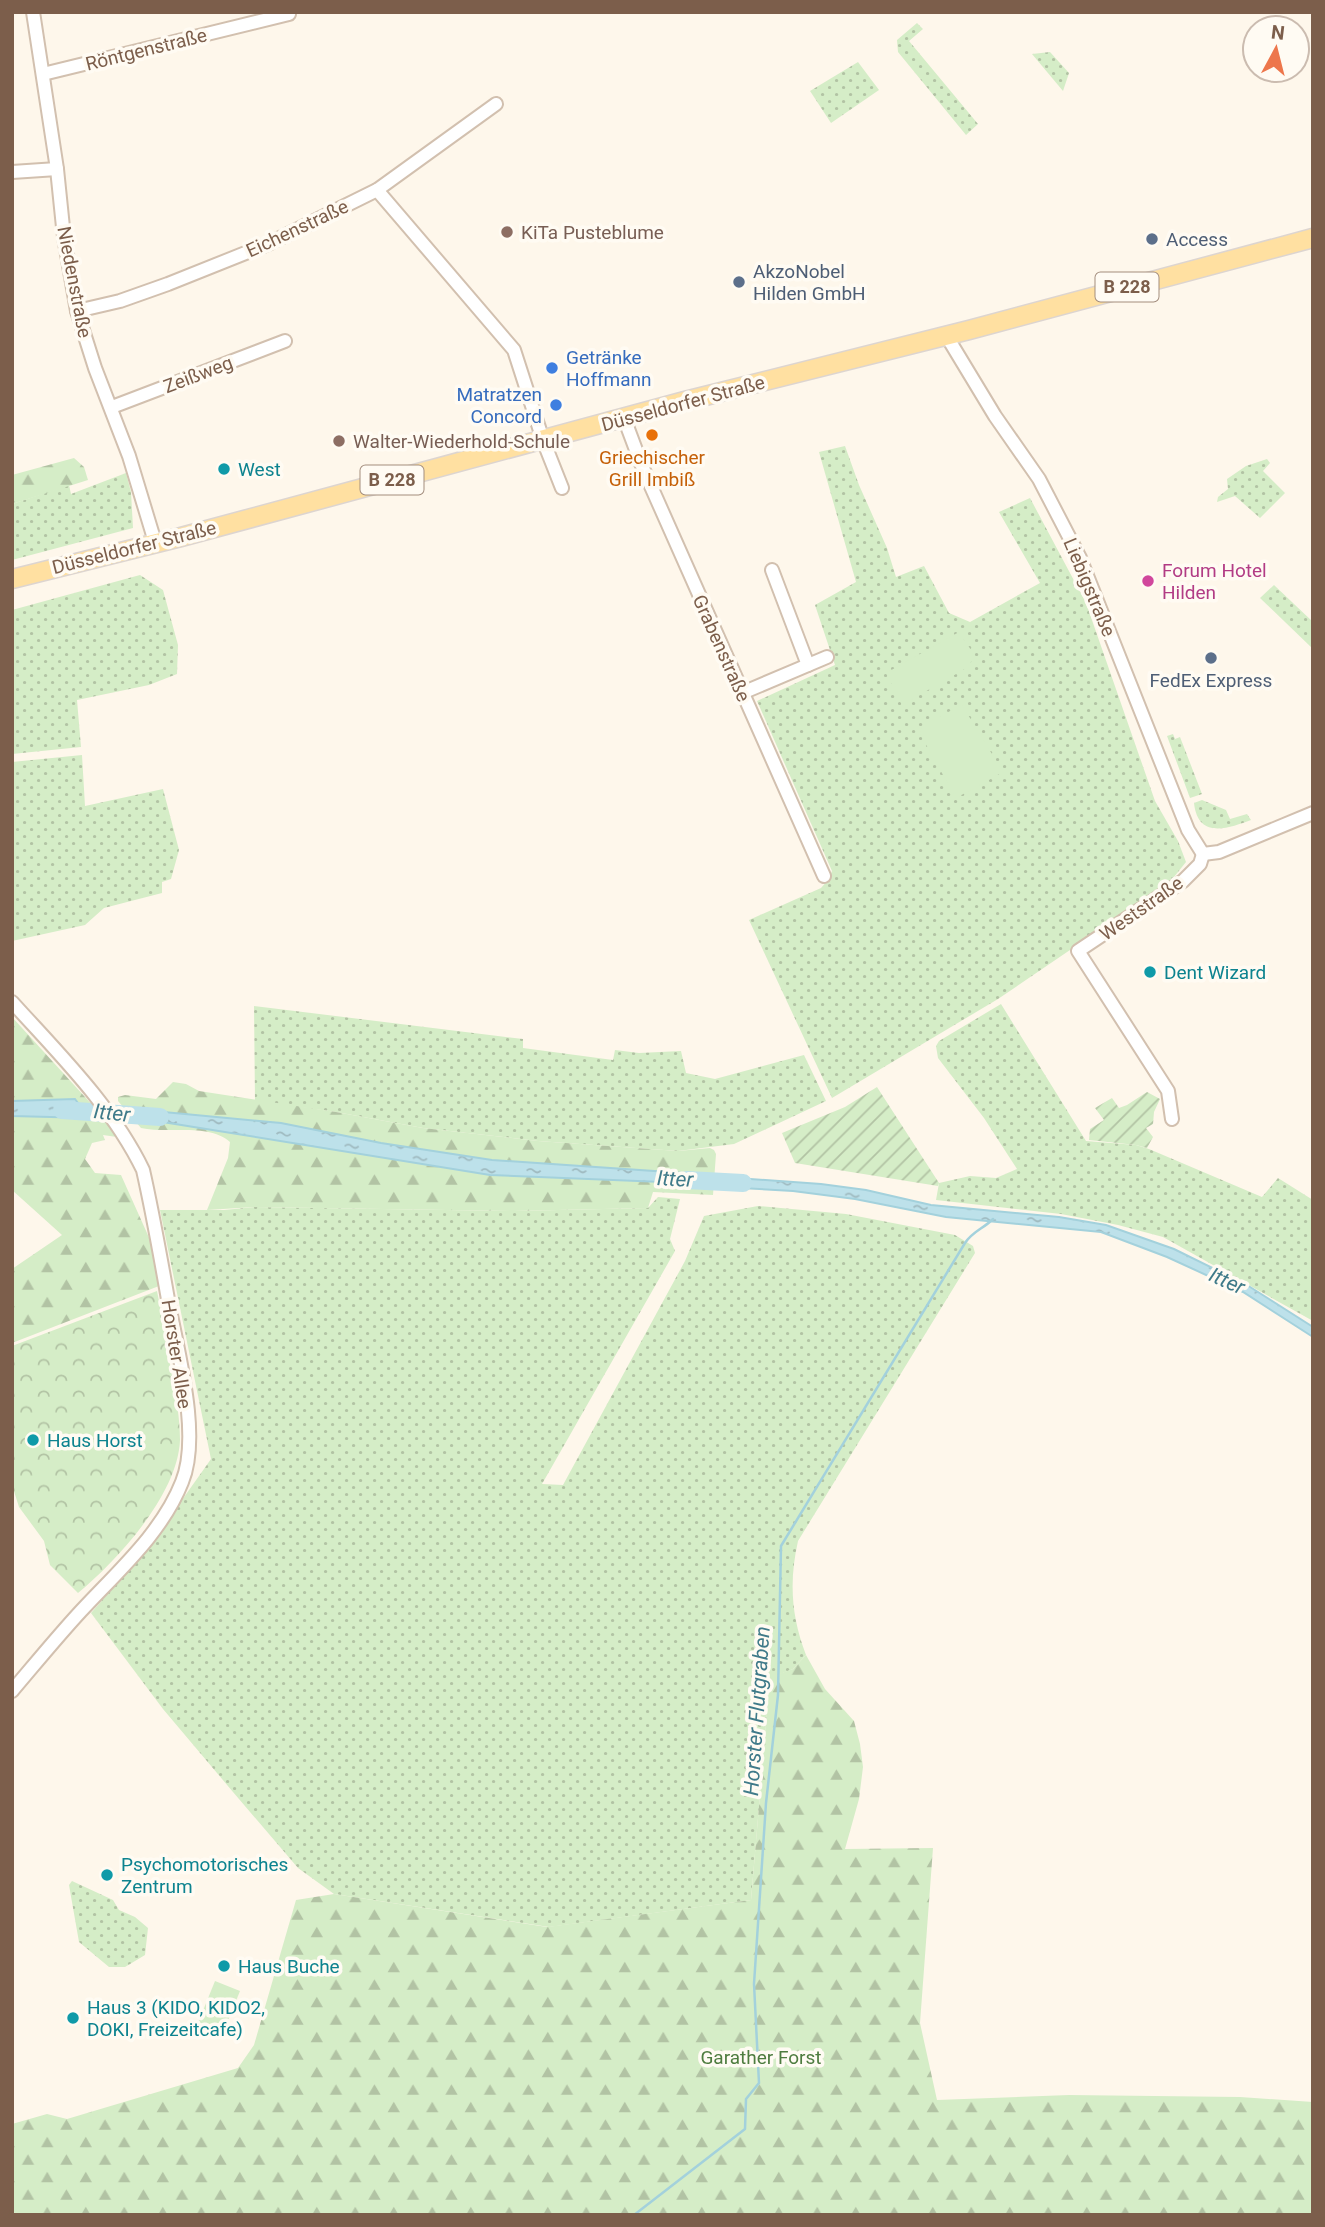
<svg xmlns="http://www.w3.org/2000/svg" width="1325" height="2227" viewBox="0 0 1325 2227" font-family="Roboto,sans-serif">
  <style>
    .grass { fill: url(#grass-dots) }
    .forest { fill: url(#forest-firs) }
    .park { fill: url(#park-crowns) }
    .garden { fill: url(#garden-furrows) }
    .pitch { fill: #d5edc7 }
    .water { fill: url(#water-ripples); stroke: #a3d1dc; stroke-width: 2 }
    .lines { fill: none; stroke-linecap: round; stroke-linejoin: round }
    .stream { stroke: #a3d1dc; stroke-width: 2.5 }
    .river { stroke: #bde1ea; stroke-width: 18 }
    .street-casing { stroke: #d2c0af; stroke-width: 16 }
    .primary-casing { stroke: #ddd5d0; stroke-width: 21 }
    .street { stroke: #fff; stroke-width: 12 }
    .primary { stroke: #ffe0a1; stroke-width: 18 }
    .education-dot { fill: #8d6e63; stroke: #fffbf3; stroke-width: 2.5 }
    .service-dot { fill: #5c6f8a; stroke: #fffbf3; stroke-width: 2.5 }
    .shop-dot { fill: #3f7fe0; stroke: #fffbf3; stroke-width: 2.5 }
    .food-dot { fill: #e8710a; stroke: #fffbf3; stroke-width: 2.5 }
    .culture-dot { fill: #0f9aa8; stroke: #fffbf3; stroke-width: 2.5 }
    .hotel-dot { fill: #d1479c; stroke: #fffbf3; stroke-width: 2.5 }
    .labels { text-anchor: middle; stroke-width: 7; stroke-linejoin: round; paint-order: stroke }
    .shield { fill: #fffbf3; stroke: #a38d7d; stroke-width: 2 }
    .shield-label { font-size: 18px; font-weight: bold; fill: #7c5e4b }
    .street-label { font-size: 19px; fill: #7c5e4b; stroke: #fffbf3 }
    .education-label { font-size: 19px; fill: #785e54; stroke: #fffbf3; text-anchor: start }
    .service-label { font-size: 19px; fill: #4e5e75; stroke: #fffbf3; text-anchor: start }
    .shop-label { font-size: 19px; fill: #366cbe; stroke: #fffbf3; text-anchor: start }
    .food-label { font-size: 19px; fill: #c56008; stroke: #fffbf3 }
    .culture-label { font-size: 19px; fill: #0d838f; stroke: #fffbf3; text-anchor: start }
    .hotel-label { font-size: 19px; fill: #b23c85; stroke: #fffbf3; text-anchor: start }
    .park-label { font-size: 19px; fill: #4e7c3f; stroke: #fffbf3 }
    .water-label { font-size: 21px; font-style: italic; fill: #3f7a89; stroke: #fffbf3 }
  </style>
  <defs>
    <pattern id="grass-dots" width="8" height="8" patternUnits="userSpaceOnUse" patternTransform="scale(1.75)"><rect width="8" height="8" fill="#d5edc7"/><path d="M2 2h.1M6 6h.1" fill="none" stroke="#b2c3a4" stroke-width="1.8" stroke-linecap="round"/></pattern>
    <pattern id="forest-firs" width="22" height="20" patternUnits="userSpaceOnUse" patternTransform="scale(1.75)"><rect width="22" height="20" fill="#d5edc7"/><path d="M5 1l3.5 6h-7zM16 11l3.5 6h-7z" fill="#b2c3a4"/></pattern>
    <pattern id="park-crowns" width="20" height="18" patternUnits="userSpaceOnUse" patternTransform="scale(1.75)"><rect width="20" height="18" fill="#d5edc7"/><path d="M2 6a3 3 0 1 1 6 0M12 15a3 3 0 1 1 6 0" fill="none" stroke="#b2c3a4"/></pattern>
    <pattern id="garden-furrows" width="10" height="10" patternUnits="userSpaceOnUse" patternTransform="scale(1.75)"><rect width="10" height="10" fill="#d5edc7"/><path d="M-1 1l2-2M0 10L10 0M9 11l2-2" fill="none" stroke="#b2c3a4"/></pattern>
    <pattern id="water-ripples" width="26" height="14" patternUnits="userSpaceOnUse" patternTransform="scale(1.75)"><rect width="26" height="14" fill="#bde1ea"/><path d="M2 4q2-2 4 0t4 0M15 11q2-2 4 0t4 0" fill="none" stroke="#9fbac0"/></pattern>
  </defs>
  <rect width="100%" height="100%" fill="#fef7eb"/>
  <!-- grass -->
  <g class="grass">
    <path d="M 917,23 L 923,29 L 909,41 L 978,124 L 966,135 L 898,52 L 897,40 Z"/>
    <path d="M 1050,52 L 1069,73 L 1063,91 L 1032,54 Z"/>
    <path d="M 858,62 L 879,90 L 831,123 L 810,91 Z"/>
    <path d="M 845,446 L 859,485 L 887,548 L 896,577 L 924,566 L 949,613 L 970,622 L 1040,583 L 999,512 L 1030,498 L 1086,603 L 1155,801 L 1178,841 L 1186,862 L 1170,882 L 998,999 L 832,1098 L 749,920 L 821,888 L 829,879 L 832,871 L 757,701 L 835,665 L 815,605 L 856,582 L 819,452 Z"/>
    <path d="M 1267,459 L 1270,463 L 1263,471 L 1285,493 L 1260,518 L 1235,496 L 1217,502 L 1218,497 L 1228,489 L 1227,479 L 1246,466 Z"/>
    <path d="M 126,473 L 131,492 L 133,528 L 12,560 L 12,504 L 69,485 L 71,494 Z"/>
    <path d="M 140,575 L 163,590 L 178,645 L 177,674 L 149,685 L 77,700 L 81,747 L 12,754 L 12,610 Z"/>
    <path d="M 1274,585 L 1313,622 L 1313,649 L 1260,598 Z"/>
    <path d="M 1173,734 L 1175,739 L 1180,737 L 1202,794 L 1190,798 L 1167,736 Z"/>
    <path d="M 82,755 L 85,806 L 163,789 L 179,850 L 171,879 L 162,882 L 162,893 L 104,908 L 85,925 L 12,941 L 12,762 Z"/>
    <path d="M 1202,800 L 1226,810 L 1230,819 L 1247,814 L 1251,820 C 1229,828 1198,840 1194,803 Z"/>
    <path d="M 1001,1004 L 1086,1141 L 1136,1145 L 1149,1149 L 1262,1197 L 1278,1178 L 1313,1200 L 1313,1321 L 1163,1237 L 1118,1225 L 1061,1214 L 936,1200 L 939,1183 L 970,1176 L 996,1178 L 1017,1169 L 984,1118 L 938,1058 L 936,1046 L 939,1041 Z"/>
    <path d="M 254,1006 L 523,1039 L 523,1048 L 613,1060 L 615,1050 L 639,1053 L 681,1051 L 686,1073 L 715,1079 L 804,1055 L 826,1101 L 734,1144 L 678,1151 L 538,1141 L 423,1128 L 336,1112 L 255,1101 Z"/>
    <path d="M 658,1197 L 680,1199 L 670,1239 L 675,1251 L 542,1484 L 563,1485 L 685,1261 L 704,1216 L 758,1206 L 846,1214 L 955,1235 L 973,1246 L 975,1253 L 798,1541 C 789,1581 791,1616 806,1655 L 793,1669 L 770,1678 L 751,1900 L 549,1927 L 334,1894 L 298,1868 L 233,1792 L 163,1709 L 91,1613 L 148,1548 L 211,1459 L 160,1210 L 224,1210 L 255,1207 L 513,1211 L 648,1208 Z"/>
    <path d="M 72,1881 L 113,1900 L 119,1910 L 135,1917 L 148,1928 L 145,1955 L 125,1967 L 109,1967 L 79,1942 L 69,1885 Z"/>
  </g>
  <!-- forest -->
  <g class="forest">
    <path d="M 74,458 L 84,467 L 88,480 L 12,504 L 12,475 Z"/>
    <path d="M 12,1017 L 116,1131 L 117,1137 L 103,1135 L 105,1140 L 92,1143 L 85,1159 L 95,1173 L 121,1175 L 151,1242 L 159,1286 L 12,1343 L 12,1269 L 62,1235 L 12,1190 Z"/>
    <path d="M 173,1082 L 186,1084 L 199,1091 L 336,1112 L 423,1128 L 538,1141 L 678,1151 L 710,1148 L 714,1150 L 716,1154 L 713,1195 L 653,1192 L 648,1208 L 513,1211 L 255,1207 L 207,1210 L 228,1158 L 230,1142 C 209,1123 166,1134 141,1128 L 118,1101 L 118,1097 L 125,1095 L 156,1099 Z"/>
    <path d="M 806,1655 L 825,1689 L 854,1721 L 860,1744 L 863,1767 L 859,1799 L 845,1849 L 933,1848 L 920,2023 L 937,2100 L 1069,2095 L 1240,2097 L 1313,2102 L 1313,2215 L 12,2215 L 12,2124 L 47,2114 L 67,2119 L 238,2068 L 254,2045 L 296,1900 L 334,1894 L 547,1927 L 751,1900 L 770,1677 L 793,1669 Z"/>
  </g>
  <!-- park -->
  <path class="park" d="M 157,1291 C 163,1319 167,1347 172,1376 C 176,1397 180,1418 180,1440 C 178,1494 118,1560 78,1593 L 50,1565 L 44,1541 L 19,1507 L 12,1485 L 12,1346 Z"/>
  <!-- garden -->
  <g class="garden">
    <path d="M 877,1087 L 939,1183 L 938,1186 L 795,1163 L 782,1133 L 845,1107 Z"/>
    <path d="M 1147,1092 L 1160,1099 L 1154,1112 L 1153,1124 L 1146,1128 L 1153,1137 L 1147,1148 L 1136,1145 L 1089,1140 L 1090,1129 L 1104,1120 L 1095,1108 L 1112,1098 L 1119,1108 L 1127,1105 Z"/>
  </g>
  <!-- pitch -->
  <g class="pitch">
    <path d="M 959,632 L 973,653 L 970,666 L 902,705 L 886,673 Z"/>
    <path d="M 962,705 L 1003,772 L 956,798 L 920,734 L 923,725 Z"/>
    <path d="M 215,1981 L 240,1991 L 221,2038 L 196,2028 Z"/>
  </g>
  <!-- water -->
  <g class="water">
    <path d="M 75,1099 L 89,1118 L 12,1116 L 12,1101 Z"/>
    <path d="M 132,1109 L 281,1123 L 381,1143 L 492,1160 L 712,1175 L 711,1184 L 490,1175 L 138,1118 Z"/>
    <path d="M 722,1177 L 821,1184 L 866,1190 L 931,1205 L 1059,1217 L 1106,1225 L 1174,1249 L 1247,1285 L 1313,1327 L 1313,1337 L 1243,1292 L 1167,1257 L 1101,1232 L 946,1217 L 855,1199 L 793,1191 L 722,1187 Z"/>
  </g>
  <g class="lines">
    <!-- stream -->
    <path class="stream" d="M 634,2215 L 745,2129 L 746,2099 L 759,2083 L 754,1984 L 766,1803 L 778,1695 L 781,1546 L 965,1243 C 973,1231 983,1229 993,1219"/>
    <!-- river -->
    <g class="river">
      <path d="M 62,1110 L 160,1117"/>
      <path d="M 687,1180 L 743,1183"/>
    </g>
    <!-- street casing -->
    <g class="street-casing">
      <g id="street">
        <path d="M 33,12 L 57,169 L 64,237 L 77,311 L 95,368 L 129,456 L 155,542"/>
        <path d="M 43,74 L 289,14"/>
        <path d="M 12,172 L 57,169"/>
        <path d="M 377,190 L 514,350 L 543,440 L 562,488"/>
        <path d="M 77,311 L 120,301 L 168,284 L 268,244 L 377,190 L 496,104"/>
        <path d="M 946,335 L 995,416 L 1039,479 L 1080,558 L 1188,830 L 1203,854"/>
        <path d="M 112,407 L 285,341"/>
        <path d="M 624,418 L 642,466 L 824,876"/>
        <path d="M 772,570 L 808,665"/>
        <path d="M 742,693 L 827,657"/>
        <path d="M 1203,854 L 1219,852 L 1313,813"/>
        <path d="M 12,1002 C 59,1054 112,1106 143,1170 C 153,1214 161,1260 169,1305 C 178,1353 201,1436 182,1482 C 162,1533 117,1572 81,1611 C 57,1637 35,1664 12,1691"/>
        <path d="M 1172,1119 L 1168,1091 L 1078,951 L 1183,881 L 1200,864 L 1203,854"/>
      </g>
    </g>
    <!-- primary casing -->
    <g class="primary-casing">
      <path id="primary" d="M 12,579 L 181,537 L 685,401 L 969,330 L 1313,238"/>
    </g>
    <!-- street -->
    <use href="#street" class="street"/>
    <!-- primary -->
    <use href="#primary" class="primary"/>
  </g>
  <!-- markers -->
  <g class="education-dot">
    <circle cx="507" cy="232" r="7"/>
    <circle cx="339" cy="441" r="7"/>
  </g>
  <g class="service-dot">
    <circle cx="1152" cy="239" r="7"/>
    <circle cx="739" cy="282" r="7"/>
    <circle cx="1211" cy="658" r="7"/>
  </g>
  <g class="shop-dot">
    <circle cx="552" cy="368" r="7"/>
    <circle cx="556" cy="405" r="7"/>
  </g>
  <circle class="food-dot" cx="652" cy="435" r="7"/>
  <g class="culture-dot">
    <circle cx="224" cy="469" r="7"/>
    <circle cx="1150" cy="972" r="7"/>
    <circle cx="33" cy="1440" r="7"/>
    <circle cx="107" cy="1875" r="7"/>
    <circle cx="224" cy="1966" r="7"/>
    <circle cx="73" cy="2018" r="7"/>
  </g>
  <circle class="hotel-dot" cx="1148" cy="581" r="7"/>
  <g class="labels">
    <!-- shield labels -->
    <g class="shield">
      <rect x="1095.5" y="272.5" width="63" height="29" rx="5"/>
      <rect x="360.5" y="465.5" width="63" height="29" rx="5"/>
    </g>
    <g class="shield-label">
      <text x="1127" y="293">B 228</text>
      <text x="392" y="486">B 228</text>
    </g>
    <!-- street labels -->
    <g class="street-label">
      <text transform="translate(146 49) rotate(-14)" y="7">Röntgenstraße</text>
      <text transform="translate(297 228) rotate(-25)" y="7">Eichenstraße</text>
      <text transform="translate(75 282) rotate(79)" y="7">Niedenstraße</text>
      <text transform="translate(198 374) rotate(-21)" y="7">Zeißweg</text>
      <text transform="translate(683 403) rotate(-15)" y="7">Düsseldorfer Straße</text>
      <text transform="translate(134 547) rotate(-14)" y="7">Düsseldorfer Straße</text>
      <text transform="translate(1090 587) rotate(67)" y="7">Liebigstraße</text>
      <text transform="translate(722 648) rotate(66)" y="7">Grabenstraße</text>
      <text transform="translate(1141 908) rotate(-35)" y="7">Weststraße</text>
      <text transform="translate(177 1354) rotate(81)" y="7">Horster Allee</text>
    </g>
    <!-- education labels -->
    <g class="education-label">
      <text x="521" y="239">KiTa Pusteblume</text>
      <text x="353" y="448">Walter-Wiederhold-Schule</text>
    </g>
    <!-- service labels -->
    <g class="service-label">
      <text x="1166" y="246">Access</text>
      <text x="753" y="278">AkzoNobel<tspan x="753" dy="22">Hilden GmbH</tspan></text>
      <text x="1211" y="687" text-anchor="middle">FedEx Express</text>
    </g>
    <!-- shop labels -->
    <g class="shop-label">
      <text x="566" y="364">Getränke<tspan x="566" dy="22">Hoffmann</tspan></text>
      <text x="542" y="401" text-anchor="end">Matratzen<tspan x="542" dy="22">Concord</tspan></text>
    </g>
    <!-- food labels -->
    <g class="food-label">
      <text x="652" y="464">Griechischer<tspan x="652" dy="22">Grill Imbiß</tspan></text>
    </g>
    <!-- culture labels -->
    <g class="culture-label">
      <text x="238" y="476">West</text>
      <text x="1164" y="979">Dent Wizard</text>
      <text x="47" y="1447">Haus Horst</text>
      <text x="121" y="1871">Psychomotorisches<tspan x="121" dy="22">Zentrum</tspan></text>
      <text x="238" y="1973">Haus Buche</text>
      <text x="87" y="2014">Haus 3 (KIDO, KIDO2,<tspan x="87" dy="22">DOKI, Freizeitcafe)</tspan></text>
    </g>
    <!-- hotel labels -->
    <g class="hotel-label">
      <text x="1162" y="577">Forum Hotel<tspan x="1162" dy="22">Hilden</tspan></text>
    </g>
    <!-- park labels -->
    <g class="park-label">
      <text x="761" y="2064">Garather Forst</text>
    </g>
    <!-- water labels -->
    <g class="water-label">
      <text transform="translate(112 1113) rotate(6)" y="7">Itter</text>
      <text transform="translate(675 1179) rotate(3)" y="7">Itter</text>
      <text transform="translate(1227 1281) rotate(24)" y="7">Itter</text>
      <text transform="translate(757 1711) rotate(-86)" y="7">Horster Flutgraben</text>
    </g>
  </g>
  <!-- border -->
  <rect width="1325" height="2227" fill="none" stroke="#7c5e4b" stroke-width="28"/>
  <!-- north arrow -->
  <g transform="translate(1276 49) rotate(7)"><circle r="33" fill="#fffbf3" stroke="#cbbcb0" stroke-width="2"/>
  <path d="M0-5L12 26L0 18L-12 26Z" fill="#ed764b"/>
  <text y="-10" font-size="19" font-weight="bold" text-anchor="middle" fill="#7c5e4b">N</text>
  </g>
</svg>
